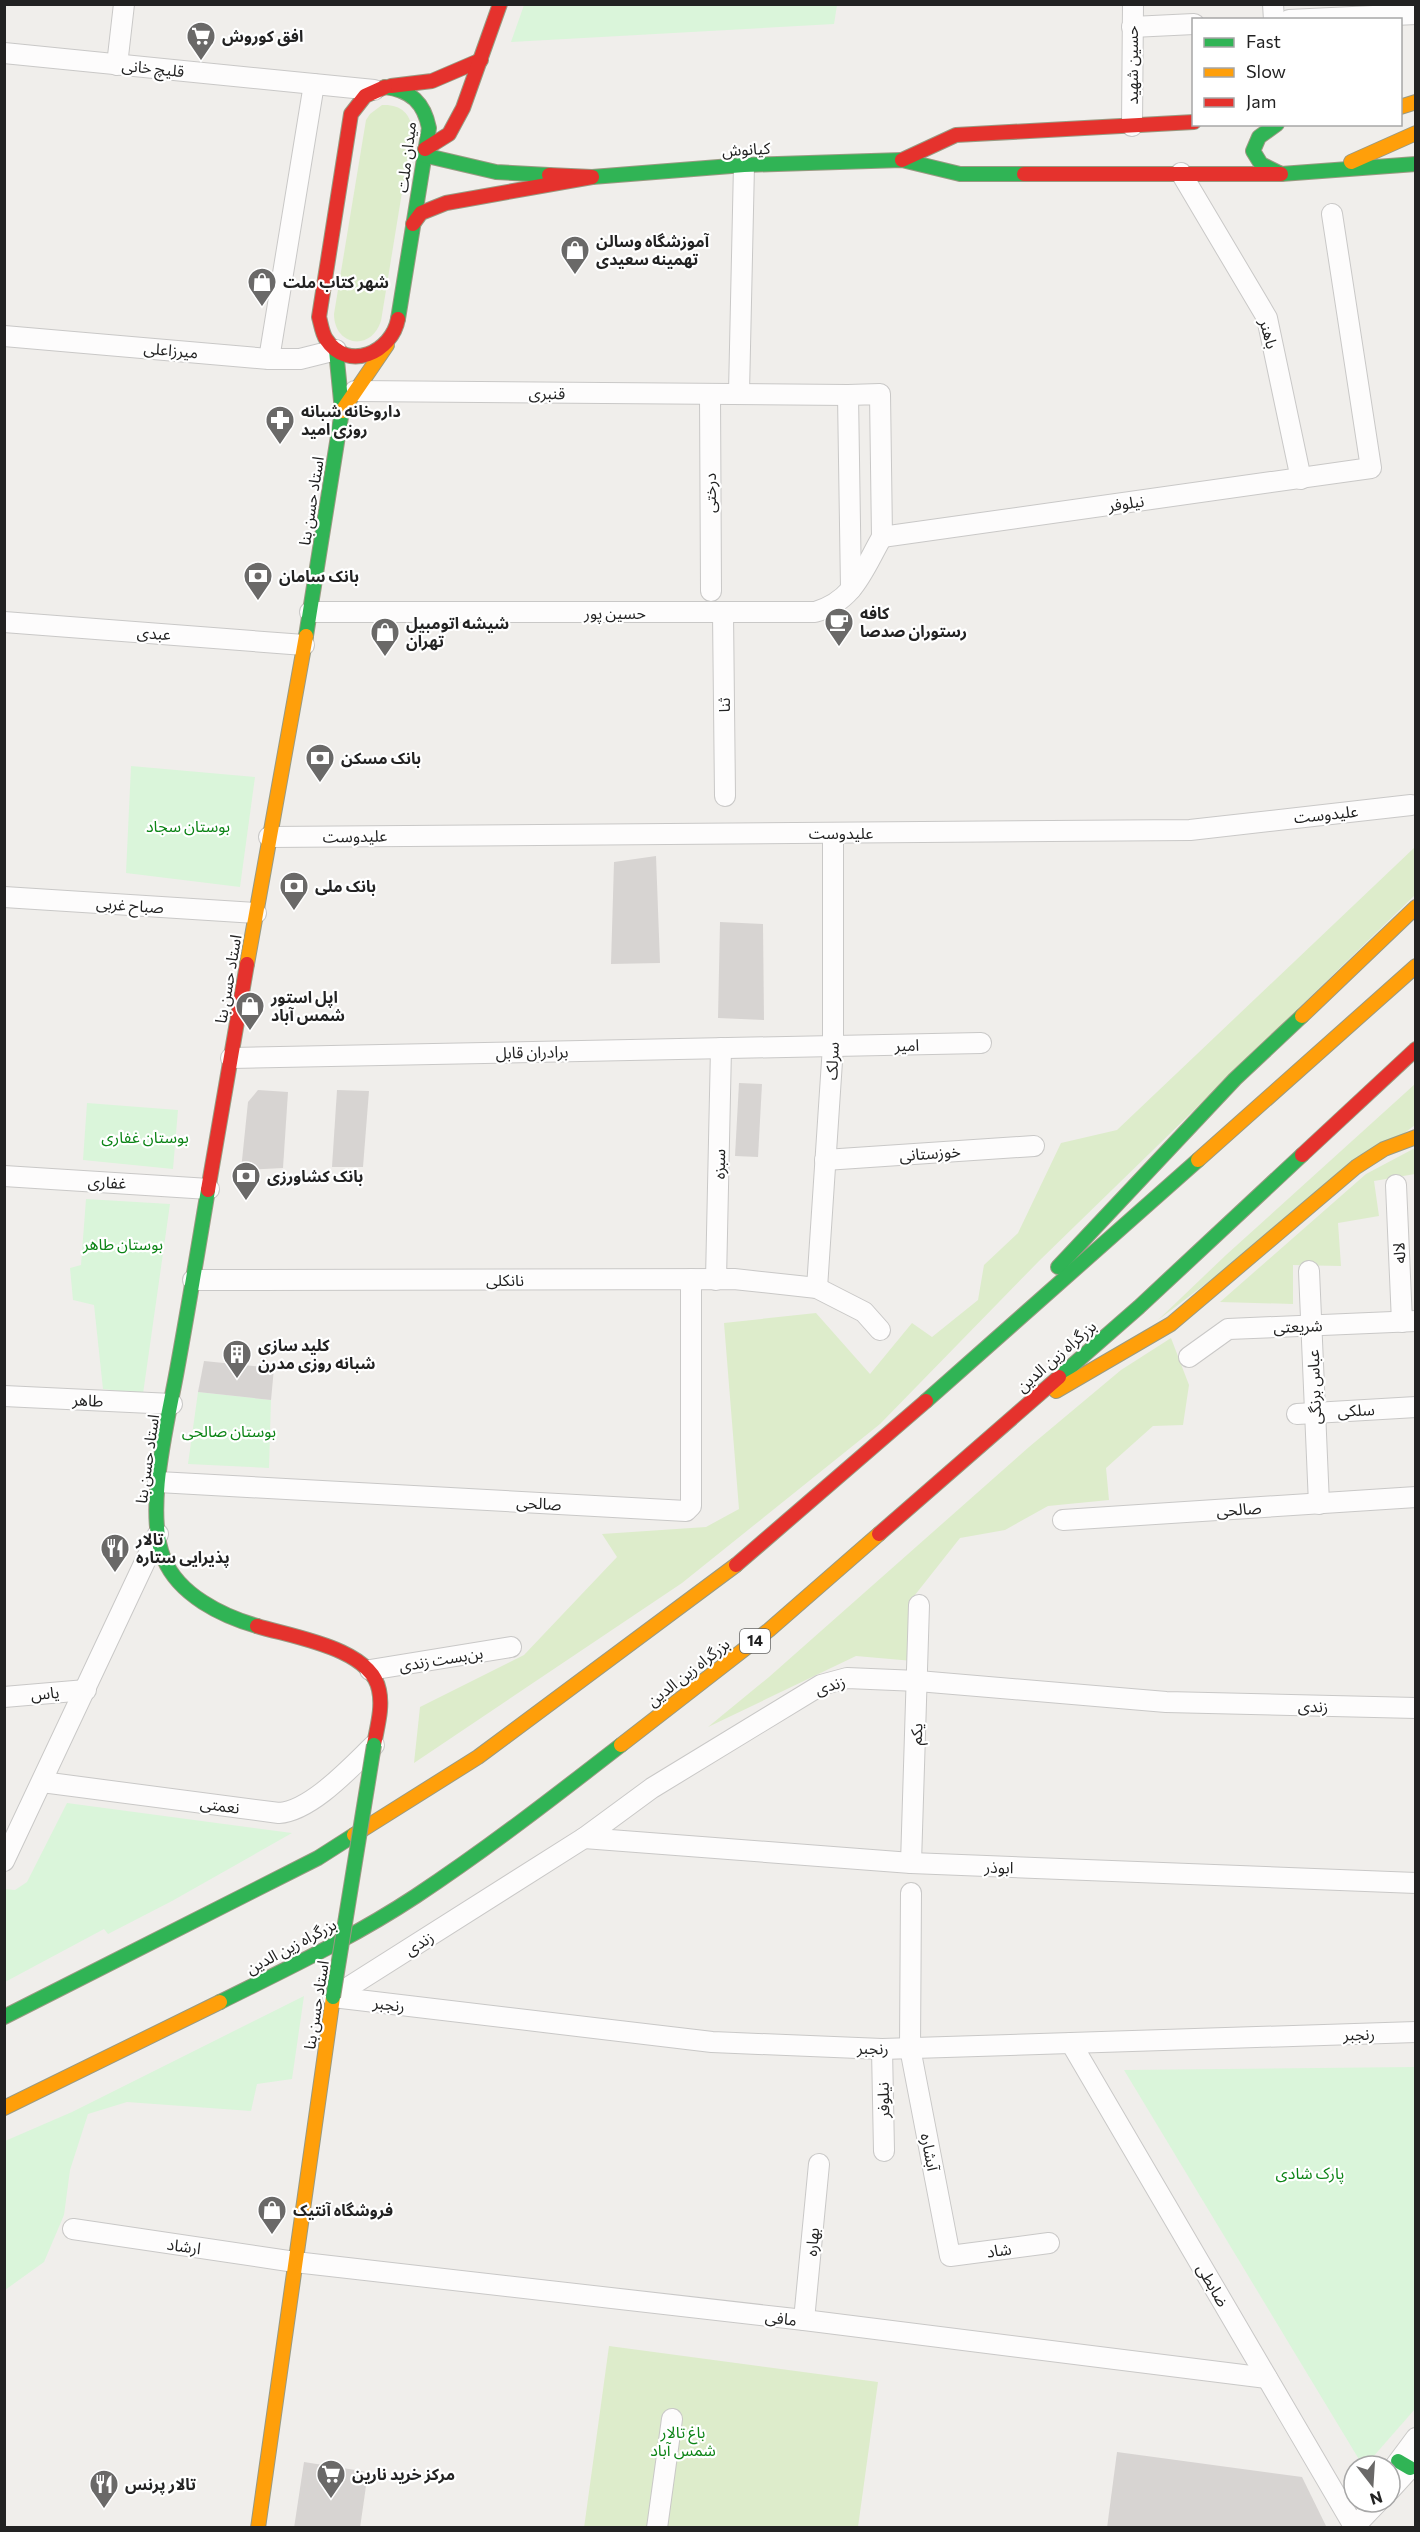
<svg xmlns="http://www.w3.org/2000/svg" width="1420" height="2532" viewBox="0 0 1420 2532" font-family="Commissioner,'Noto Sans Arabic',sans-serif">
  <style>
    .grass { fill: #ddeccb }
    .park { fill: #daf5da }
    .building { fill: #d7d4d2 }
    .lines { fill: none; stroke-linecap: round; stroke-linejoin: round }
    .street-casing { stroke: #c9c8c7; stroke-width: 22 }
    .fast-casing { stroke: #999a82; stroke-width: 16 }
    .slow-casing { stroke: #999a82; stroke-width: 16 }
    .jam-casing { stroke: #999a82; stroke-width: 16 }
    .street { stroke: #fdfcfc; stroke-width: 20 }
    .fast { stroke: #30b455; stroke-width: 14 }
    .slow { stroke: #ff9f0a; stroke-width: 14 }
    .jam { stroke: #e5322d; stroke-width: 14 }
    .fast-bridge-casing { stroke: #999a82; stroke-width: 16; stroke-linecap: butt }
    .fast-bridge { stroke: #30b455; stroke-width: 14 }
    .labels { text-anchor: middle; stroke-width: 4.5; stroke-linejoin: round; paint-order: stroke }
    .shield { fill: #fff; stroke: #646464; stroke-width: 1.5 }
    .shield-label { font-size: 15px; font-weight: bold; fill: #222 }
    .poi-label { font-size: 16px; font-weight: bold; fill: #222; stroke: #fff; text-anchor: start }
    .street-label { font-size: 16px; fill: #222; stroke: #fff }
    .park-label { font-size: 16px; fill: #0c8416; stroke: #fff }
  </style>
  <rect width="100%" height="100%" fill="#f0eeeb"/>
  <!-- grass -->
  <g class="grass">
    <path d="M 382,105 C 400,104 411,113 412,131 L 381,321 C 371,352 334,346 334,314 L 366,120 L 370,114 Z"/>
    <path d="M 1415,847 L 1415,895 L 1039,1261 L 880,1424 L 682,1583 L 414,1763 L 420,1707 L 524,1655 L 617,1557 L 602,1534 L 706,1527 L 739,1509 L 724,1323 L 816,1313 L 870,1374 L 912,1323 L 932,1337 L 978,1300 L 984,1265 L 1018,1233 L 1061,1143 L 1117,1130 Z"/>
    <path d="M 1415,1084 L 1415,1125 L 1158,1320 L 1226,1255 Z"/>
    <path d="M 1415,1148 L 1415,1174 L 1374,1181 L 1379,1216 L 1338,1223 L 1341,1266 L 1293,1265 L 1293,1304 L 1220,1302 L 1366,1174 Z"/>
    <path d="M 1171,1338 L 1189,1385 L 1183,1425 L 1153,1426 L 1106,1468 L 1109,1500 L 1048,1506 L 1005,1530 L 960,1538 L 911,1600 L 913,1661 L 856,1656 L 708,1727 L 769,1677 L 1029,1447 L 1121,1370 Z"/>
    <path d="M 609,2346 L 878,2382 L 858,2527 L 584,2528 Z"/>
  </g>
  <!-- park -->
  <g class="park">
    <path d="M 524,5 L 524,4 L 837,5 L 834,24 L 511,42 Z"/>
    <path d="M 131,766 L 255,777 L 240,887 L 126,873 Z"/>
    <path d="M 87,1103 L 178,1110 L 173,1169 L 83,1160 Z"/>
    <path d="M 86,1199 L 170,1204 L 143,1394 L 103,1389 L 94,1305 L 73,1300 L 70,1268 L 81,1265 Z"/>
    <path d="M 198,1392 L 271,1400 L 269,1468 L 188,1464 Z"/>
    <path d="M 67,1803 L 292,1833 L 172,1901 L 108,1934 L 104,1929 L 5,1982 L 5,1889 L 15,1890 L 27,1882 Z"/>
    <path d="M 304,1996 L 292,2079 L 257,2084 L 251,2111 L 127,2102 L 88,2114 L 70,2170 L 64,2215 L 44,2262 L 5,2290 L 5,2141 L 72,2112 Z"/>
    <path d="M 1415,2067 L 1415,2409 L 1365,2466 L 1363,2466 L 1124,2070 Z"/>
  </g>
  <!-- building -->
  <g class="building">
    <path d="M 656,856 L 660,963 L 611,964 L 614,862 Z"/>
    <path d="M 720,922 L 763,924 L 764,1020 L 718,1018 Z"/>
    <path d="M 739,1083 L 762,1084 L 758,1157 L 735,1156 Z"/>
    <path d="M 258,1090 L 288,1092 L 283,1168 L 241,1170 L 248,1102 Z"/>
    <path d="M 337,1090 L 369,1091 L 363,1167 L 332,1167 Z"/>
    <path d="M 204,1361 L 274,1368 L 271,1400 L 198,1392 Z"/>
    <path d="M 1117,2452 L 1302,2477 L 1327,2528 L 1107,2528 Z"/>
    <path d="M 304,2462 L 368,2472 L 360,2528 L 294,2528 Z"/>
  </g>
  <g class="lines">
    <!-- street casing -->
    <g class="street-casing">
      <g id="street">
        <path d="M 1273,4 L 1274,20"/>
        <path d="M 1289,20 L 1416,14"/>
        <path d="M 1132,27 L 1194,24"/>
        <path d="M 4,53 L 374,90"/>
        <path d="M 117,65 L 124,4"/>
        <path d="M 1132,126 L 1133,4"/>
        <path d="M 1181,173 L 1267,318 L 1301,479"/>
        <path d="M 4,336 L 269,359 L 300,359 L 336,350"/>
        <path d="M 269,359 L 314,84"/>
        <path d="M 355,391 L 848,395"/>
        <path d="M 739,393 L 744,165"/>
        <path d="M 710,394 L 711,591"/>
        <path d="M 882,537 L 1371,468 L 1332,214"/>
        <path d="M 851,589 L 848,395 L 880,394 L 882,537"/>
        <path d="M 310,612 L 815,612 C 854,601 863,570 882,537"/>
        <path d="M 723,613 L 725,796"/>
        <path d="M 4,622 L 304,645"/>
        <path d="M 269,837 L 1190,830 L 1411,805"/>
        <path d="M 4,897 L 256,913"/>
        <path d="M 231,1058 L 981,1043"/>
        <path d="M 825,1160 L 1034,1146"/>
        <path d="M 4,1176 L 209,1189"/>
        <path d="M 1396,1185 L 1402,1322"/>
        <path d="M 1309,1271 L 1319,1504"/>
        <path d="M 193,1280 L 734,1279 L 817,1288 L 864,1312 L 880,1330"/>
        <path d="M 716,1280 L 721,1048"/>
        <path d="M 817,1288 L 833,1046 L 833,833"/>
        <path d="M 1189,1357 L 1228,1329 L 1416,1321"/>
        <path d="M 4,1396 L 172,1404"/>
        <path d="M 1297,1414 L 1416,1407"/>
        <path d="M 158,1482 L 686,1511 L 691,1506 L 691,1279"/>
        <path d="M 1063,1520 L 1416,1497"/>
        <path d="M 370,1670 L 511,1647"/>
        <path d="M 4,1697 L 86,1690"/>
        <path d="M 42,1782 L 279,1813 C 311,1811 351,1767 374,1745"/>
        <path d="M 584,1838 L 911,1863 L 1416,1883"/>
        <path d="M 4,1861 L 158,1534"/>
        <path d="M 911,1863 L 919,1605"/>
        <path d="M 911,1893 L 910,2048 L 950,2256 L 1049,2243"/>
        <path d="M 333,1997 L 584,1838 L 652,1788 L 821,1685 L 847,1678 L 918,1681 L 1166,1702 L 1416,1708"/>
        <path d="M 333,1997 L 712,2042 L 882,2049 L 1416,2032"/>
        <path d="M 1071,2043 L 1355,2528"/>
        <path d="M 882,2049 L 884,2151"/>
        <path d="M 73,2229 L 295,2262 L 804,2320 L 1267,2378"/>
        <path d="M 804,2320 L 819,2164"/>
        <path d="M 1390,2473 L 1416,2438"/>
        <path d="M 1390,2490 L 1412,2466"/>
        <path d="M 1354,2527 L 1378,2502"/>
        <path d="M 657,2528 L 672,2419"/>
      </g>
    </g>
    <!-- fast casing -->
    <g class="fast-casing">
      <g id="fast">
        <path d="M 385,87 C 411,90 424,103 429,128 L 398,319"/>
        <path d="M 1277,124 L 1259,137 L 1253,151 L 1261,164 L 1281,174 L 1416,164"/>
        <path d="M 423,155 L 496,172 L 549,175"/>
        <path d="M 592,177 L 744,165 L 902,160 L 960,174 L 1024,174"/>
        <path d="M 306,636 L 342,411 L 336,350"/>
        <path d="M 208,1190 C 198,1250 188,1310 177,1370 C 168,1421 144,1511 164,1559 C 179,1595 222,1616 257,1626"/>
        <path d="M 1058,1267 L 1235,1079 L 1302,1016"/>
        <path d="M 1059,1377 L 1139,1307 L 1302,1155"/>
        <path d="M 926,1401 L 1198,1160"/>
        <path d="M 220,2002 C 286,1969 354,1937 416,1896 C 487,1849 554,1797 621,1745"/>
        <path d="M 4,2017 L 318,1858 L 354,1835"/>
        <path d="M 1398,2461 L 1410,2468"/>
      </g>
    </g>
    <!-- slow casing -->
    <g class="slow-casing">
      <g id="slow">
        <path d="M 1400,107 L 1416,102"/>
        <path d="M 1351,162 L 1416,133"/>
        <path d="M 342,411 L 387,345"/>
        <path d="M 247,964 L 306,636"/>
        <path d="M 1302,1016 L 1416,907"/>
        <path d="M 1198,1160 L 1416,966"/>
        <path d="M 1056,1391 L 1171,1324 L 1356,1167 L 1384,1149 L 1416,1137"/>
        <path d="M 621,1745 L 769,1630 L 879,1534"/>
        <path d="M 354,1835 L 478,1757 L 736,1565"/>
        <path d="M 4,2108 L 220,2002"/>
        <path d="M 258,2528 L 333,1997"/>
      </g>
    </g>
    <!-- jam casing -->
    <g class="jam-casing">
      <g id="jam">
        <path d="M 391,86 L 432,81 L 481,60"/>
        <path d="M 385,87 L 365,96 L 351,114 L 319,317 C 321,324 322,333 326,339 C 348,373 392,352 398,319"/>
        <path d="M 425,149 L 449,134 L 463,108 L 500,4"/>
        <path d="M 902,160 L 956,135 L 1194,122"/>
        <path d="M 1024,174 L 1281,174"/>
        <path d="M 413,224 L 421,213 L 446,203 L 592,177 L 549,175"/>
        <path d="M 1302,1155 L 1416,1049"/>
        <path d="M 208,1190 L 247,964"/>
        <path d="M 879,1534 L 1059,1377"/>
        <path d="M 736,1565 L 926,1401"/>
        <path d="M 257,1626 C 292,1637 371,1648 379,1690 C 383,1708 377,1727 374,1745"/>
      </g>
    </g>
    <!-- street -->
    <use href="#street" class="street"/>
    <!-- fast -->
    <use href="#fast" class="fast"/>
    <!-- slow -->
    <use href="#slow" class="slow"/>
    <!-- jam -->
    <use href="#jam" class="jam"/>
    <!-- fast-bridge casing -->
    <g class="fast-bridge-casing">
      <path id="fast-bridge" d="M 333,1997 L 374,1745"/>
    </g>
    <!-- fast-bridge -->
    <use href="#fast-bridge" class="fast-bridge"/>
  </g>
  <!-- icons -->
  <defs>
    <g id="supermarket-pin" transform="scale(1.5)"><path d="M0 17L-7.5 6A9.5 9.5 0 1 1 7.5 6Z" fill="#6a6968" stroke="#fff"/><path d="M-6-5.5h2.5l.6 2H6L4.5 2H-2.5L-4.4-4H-6ZM-1.5 3.2a1.3 1.3 0 1 0 .1 0ZM3 3.2a1.3 1.3 0 1 0 .1 0Z" fill="#fff"/></g>
    <g id="shop-pin" transform="scale(1.5)"><path d="M0 17L-7.5 6A9.5 9.5 0 1 1 7.5 6Z" fill="#6a6968" stroke="#fff"/><path d="M-5-2.5h2.3a2.7 3.5 0 0 1 5.4 0H5L5.5 6h-11ZM-1.5-2.5h3a1.5 2.3 0 0 0-3 0Z" fill="#fff"/></g>
    <g id="pharmacy-pin" transform="scale(1.5)"><path d="M0 17L-7.5 6A9.5 9.5 0 1 1 7.5 6Z" fill="#6a6968" stroke="#fff"/><path d="M-2-6h4v4h4v4h-4v4h-4v-4h-4v-4h4Z" fill="#fff"/></g>
    <g id="bank-pin" transform="scale(1.5)"><path d="M0 17L-7.5 6A9.5 9.5 0 1 1 7.5 6Z" fill="#6a6968" stroke="#fff"/><path d="M-6-4H6V4H-6ZM0-2.3a2.3 2.3 0 1 0 0 4.6a2.3 2.3 0 1 0 0-4.6Z" fill="#fff"/></g>
    <g id="cafe-pin" transform="scale(1.5)"><path d="M0 17L-7.5 6A9.5 9.5 0 1 1 7.5 6Z" fill="#6a6968" stroke="#fff"/><path d="M-5.5-4.5H6V0H3Q3 3.5 0 3.5H-2.5Q-5.5 3.5-5.5 0ZM3-3.2v2h1.7v-2ZM-6 4.5H4V6H-6Z" fill="#fff"/></g>
    <g id="building-pin" transform="scale(1.5)"><path d="M0 17L-7.5 6A9.5 9.5 0 1 1 7.5 6Z" fill="#6a6968" stroke="#fff"/><path d="M-4-6H4V6H1V3H-1V6H-4ZM-2.5-4.3h1.7v1.8h-1.7ZM.8-4.3h1.7v1.8H.8ZM-2.5-1h1.7V.8h-1.7ZM.8-1h1.7V.8H.8Z" fill="#fff"/></g>
    <g id="restaurant-pin" transform="scale(1.5)"><path d="M0 17L-7.5 6A9.5 9.5 0 1 1 7.5 6Z" fill="#6a6968" stroke="#fff"/><path d="M-5-6h1v4h1v-4h1v4h1v-4h1v5L-1.5 .5V6h-2V.5L-5-1ZM5-6V6H3V1.5H1.5Q1.5-4 5-6Z" fill="#fff"/></g>
  </defs>
  <g fill-rule="evenodd">
    <use href="#supermarket-pin" x="201" y="36"/>
    <use href="#shop-pin" x="575" y="250"/>
    <use href="#shop-pin" x="262" y="282"/>
    <use href="#pharmacy-pin" x="280" y="420"/>
    <use href="#bank-pin" x="258" y="576"/>
    <use href="#cafe-pin" x="839" y="622"/>
    <use href="#shop-pin" x="385" y="632"/>
    <use href="#bank-pin" x="320" y="758"/>
    <use href="#bank-pin" x="294" y="886"/>
    <use href="#shop-pin" x="250" y="1006"/>
    <use href="#bank-pin" x="246" y="1176"/>
    <use href="#building-pin" x="237" y="1354"/>
    <use href="#restaurant-pin" x="115" y="1548"/>
    <use href="#shop-pin" x="272" y="2210"/>
    <use href="#supermarket-pin" x="331" y="2474"/>
    <use href="#restaurant-pin" x="104" y="2484"/>
  </g>
  <g class="labels">
    <!-- shield labels -->
    <rect class="shield" x="740" y="1629" width="30" height="24" rx="4.5"/>
    <g class="shield-label">
      <text x="755" y="1646">14</text>
    </g>
    <!-- poi labels -->
    <g class="poi-label">
      <text x="222" y="42">افق کوروش</text>
      <text x="596" y="247">آموزشگاه وسالن<tspan x="596" dy="18">تهمینه سعیدی</tspan></text>
      <text x="283" y="288">شهر کتاب ملت</text>
      <text x="301" y="417">داروخانه شبانه<tspan x="301" dy="18">روزی امید</tspan></text>
      <text x="279" y="582">بانک سامان</text>
      <text x="860" y="619">کافه<tspan x="860" dy="18">رستوران صدصا</tspan></text>
      <text x="406" y="629">شیشه اتومبیل<tspan x="406" dy="18">تهران</tspan></text>
      <text x="341" y="764">بانک مسکن</text>
      <text x="315" y="892">بانک ملی</text>
      <text x="271" y="1003">اپل استور<tspan x="271" dy="18">شمس آباد</tspan></text>
      <text x="267" y="1182">بانک کشاورزی</text>
      <text x="258" y="1351">کلید سازی<tspan x="258" dy="18">شبانه روزی مدرن</tspan></text>
      <text x="136" y="1545">تالار<tspan x="136" dy="18">پذیرایی ستاره</tspan></text>
      <text x="293" y="2216">فروشگاه آنتیک</text>
      <text x="352" y="2480">مرکز خرید نارین</text>
      <text x="125" y="2490">تالار پرنس</text>
    </g>
    <!-- street labels -->
    <g class="street-label">
      <text transform="translate(1132 65) rotate(-90)" y="6">حسین شهید</text>
      <text transform="translate(153 68) rotate(6)" y="6">قلیچ خانی</text>
      <text transform="translate(746 149) rotate(-3)" y="6">کیانوش</text>
      <text transform="translate(406 157) rotate(-83)" y="6">میدان ملت</text>
      <text transform="translate(1269 334) rotate(75)" y="6">باهنر</text>
      <text transform="translate(171 350) rotate(5)" y="6">میرزاعلی</text>
      <text transform="translate(547 393) rotate(1)" y="6">قنبری</text>
      <text transform="translate(710 493) rotate(-90)" y="6">درختی</text>
      <text transform="translate(311 501) rotate(-81)" y="6">استاد حسن بنا</text>
      <text transform="translate(1126 503) rotate(-8)" y="6">نیلوفر</text>
      <text x="615" y="619">حسین پور</text>
      <text transform="translate(154 633) rotate(4)" y="6">عبدی</text>
      <text transform="translate(724 705) rotate(-90)" y="6">ثنا</text>
      <text transform="translate(1326 814) rotate(-6)" y="6">علیدوست</text>
      <text x="841" y="839">علیدوست</text>
      <text transform="translate(355 836) rotate(-1)" y="6">علیدوست</text>
      <text transform="translate(130 905) rotate(4)" y="6">صباح غربی</text>
      <text transform="translate(228 979) rotate(-80)" y="6">استاد حسن بنا</text>
      <text transform="translate(907 1045) rotate(-1)" y="6">امیر</text>
      <text transform="translate(532 1052) rotate(-1)" y="6">برادران قابل</text>
      <text transform="translate(832 1061) rotate(-87)" y="6">سرلک</text>
      <text transform="translate(930 1153) rotate(-4)" y="6">خوزستانی</text>
      <text transform="translate(719 1164) rotate(-89)" y="6">سبزه</text>
      <text transform="translate(107 1182) rotate(3)" y="6">غفاری</text>
      <text transform="translate(1399 1253) rotate(-93)" y="6">لاله</text>
      <text x="505" y="1286">نانکلی</text>
      <text transform="translate(1298 1326) rotate(-2)" y="6">شریعتی</text>
      <text transform="translate(1056 1356) rotate(-41)" y="6">بزرگراه زین الدین</text>
      <text transform="translate(1314 1387) rotate(-92)" y="6">عباس برنگی</text>
      <text transform="translate(88 1400) rotate(3)" y="6">طاهر</text>
      <text transform="translate(1356 1410) rotate(-3)" y="6">سلکی</text>
      <text transform="translate(147 1459) rotate(-82)" y="6">استاد حسن بنا</text>
      <text transform="translate(539 1503) rotate(3)" y="6">صالحی</text>
      <text transform="translate(1239 1509) rotate(-4)" y="6">صالحی</text>
      <text transform="translate(441 1659) rotate(-9)" y="6">بن‌بست زندی</text>
      <text transform="translate(688 1672) rotate(-38)" y="6">بزرگراه زین الدین</text>
      <text transform="translate(830 1685) rotate(-17)" y="6">زندی</text>
      <text transform="translate(45 1693) rotate(-5)" y="6">یاس</text>
      <text transform="translate(1313 1706) rotate(1)" y="6">زندی</text>
      <text transform="translate(916 1734) rotate(-88)" y="6">یکم</text>
      <text transform="translate(220 1805) rotate(8)" y="6">نعمتی</text>
      <text transform="translate(999 1867) rotate(2)" y="6">ابوذر</text>
      <text transform="translate(419 1943) rotate(-32)" y="6">زندی</text>
      <text transform="translate(291 1946) rotate(-28)" y="6">بزرگراه زین الدین</text>
      <text transform="translate(389 2004) rotate(7)" y="6">رنجبر</text>
      <text transform="translate(316 2005) rotate(-81)" y="6">استاد حسن بنا</text>
      <text transform="translate(1359 2034) rotate(-2)" y="6">رنجبر</text>
      <text transform="translate(873 2048) rotate(1)" y="6">رنجبر</text>
      <text transform="translate(883 2100) rotate(-91)" y="6">نیلوفر</text>
      <text transform="translate(930 2152) rotate(79)" y="6">آبشاره</text>
      <text transform="translate(812 2242) rotate(-85)" y="6">بهاره</text>
      <text transform="translate(184 2246) rotate(8)" y="6">ارشاد</text>
      <text transform="translate(999 2250) rotate(-8)" y="6">شاد</text>
      <text transform="translate(1213 2285) rotate(60)" y="6">ضابطی</text>
      <text transform="translate(781 2318) rotate(7)" y="6">مافی</text>
    </g>
    <!-- park labels -->
    <g class="park-label">
      <text x="188" y="832">بوستان سجاد</text>
      <text x="145" y="1143">بوستان غفاری</text>
      <text x="123" y="1250">بوستان طاهر</text>
      <text x="229" y="1437">بوستان صالحی</text>
      <text x="1310" y="2179">پارک شادی</text>
      <text x="683" y="2438">باغ تالار<tspan x="683" dy="18">شمس آباد</tspan></text>
    </g>
  </g>
  <!-- border -->
  <rect width="1420" height="2532" fill="none" stroke="#222222" stroke-width="12"/>
  <!-- legend -->
  <rect x="1192" y="18" width="210" height="108" fill="#ffffff" stroke="#a7a7a7" stroke-width="1.5"/>
  <rect x="1204" y="38" width="30" height="9" fill="#30b455" stroke="#a7a7a7" stroke-width="1.5"/>
  <text x="1246" y="48" font-size="18" fill="#222222">Fast</text>
  <rect x="1204" y="68" width="30" height="9" fill="#ff9f0a" stroke="#a7a7a7" stroke-width="1.5"/>
  <text x="1246" y="78" font-size="18" fill="#222222">Slow</text>
  <rect x="1204" y="98" width="30" height="9" fill="#e5322d" stroke="#a7a7a7" stroke-width="1.5"/>
  <text x="1246" y="108" font-size="18" fill="#222222">Jam</text>
  <!-- north arrow -->
  <g transform="translate(1372 2484) rotate(163)"><circle r="28" fill="#ffffff" stroke="#a7a7a7" stroke-width="1.5"/>
  <path d="M0-4.5L10 22L0 15L-10 22Z" fill="#6a6968"/>
  <text y="-9" font-size="16" font-weight="bold" text-anchor="middle" fill="#222222">N</text>
  </g>
</svg>
